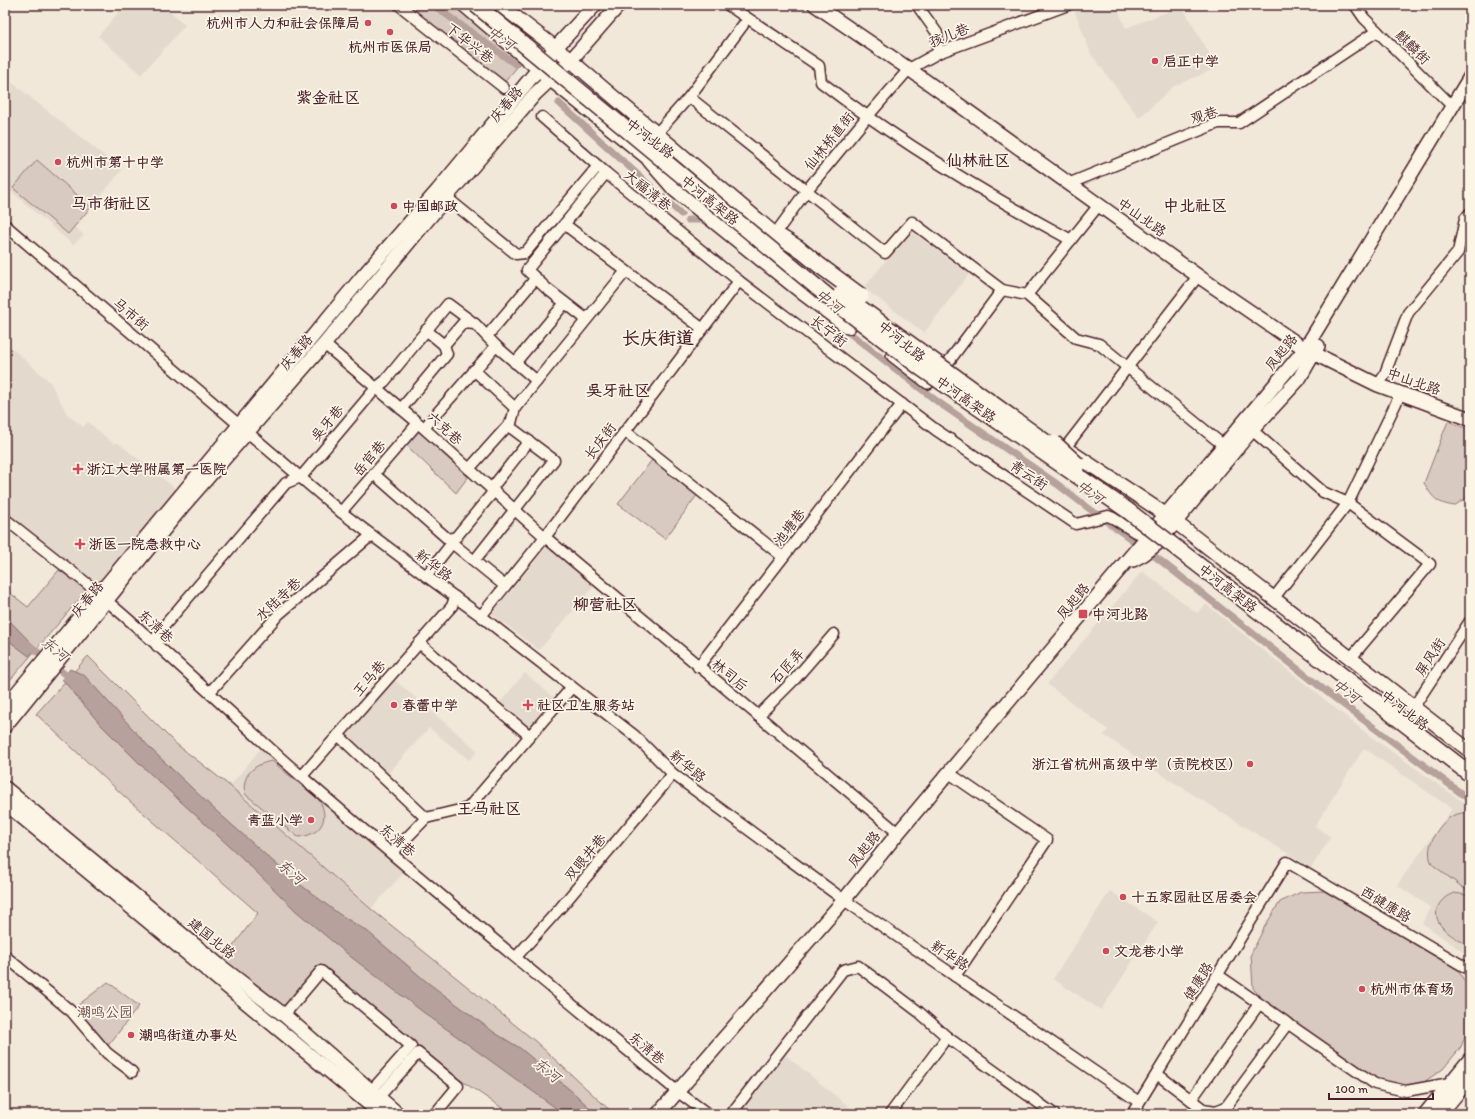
<svg xmlns="http://www.w3.org/2000/svg" width="1475" height="1119" viewBox="0 0 1475 1119" font-family="Itim,'LXGW WenKai TC',sans-serif">
  <style>
    .built { fill: #e4d9cd }
    .green { fill: #d8cac0; stroke: #917476 }
    .water { fill: #b6a19c; stroke: #8b6d6f }
    .lines { fill: none; stroke-linecap: round; stroke-linejoin: round }
    .canal { stroke: #b6a19c; stroke-width: 7 }
    .minor-casing { stroke: #4a1f2b; stroke-width: 13 }
    .major-casing { stroke: #4a1f2b; stroke-width: 16 }
    .highway-casing { stroke: #4a1f2b; stroke-width: 18 }
    .minor { stroke: #fcf5e5; stroke-width: 10 }
    .major { stroke: #fcf5e5; stroke-width: 13 }
    .highway { stroke: #fcf5e5; stroke-width: 15 }
    .highway-bridge-casing { stroke: #4a1f2b; stroke-width: 18; stroke-linecap: butt }
    .highway-bridge { stroke: #fcf5e5; stroke-width: 15 }
    .poi-dot { fill: #d1495b; stroke: #fcf5e5; stroke-width: 1.5 }
    .labels { text-anchor: middle; stroke-width: 3.5; stroke-linejoin: round; paint-order: stroke }
    .poi-label { font-size: 14px; font-weight: bold; fill: #4a1f2b; stroke: #fcf5e5; text-anchor: start }
    .street-label { font-size: 14px; fill: #4a1f2b; stroke: #fcf5e5 }
    .park-label { font-size: 14px; fill: #6e4a50; stroke: #fcf5e5 }
    .water-label { font-size: 15px; font-style: italic; fill: #704c53; stroke: #fcf5e5 }
    .quarter-label { font-size: 16px; font-weight: bold; fill: #4a1f2b; stroke: #fcf5e5 }
    .district-label { font-size: 18px; font-weight: bold; fill: #4a1f2b; stroke: #fcf5e5 }
  </style>
  <rect width="100%" height="100%" fill="#f1e8da"/>
  <filter id="ink" filterUnits="userSpaceOnUse"><feTurbulence type="fractalNoise" baseFrequency=".025" numOctaves="2"/><feDisplacementMap in="SourceGraphic" scale="8" xChannelSelector="R" yChannelSelector="G"/><feConvolveMatrix kernelMatrix="1 2 1 2 8 2 1 2 1" color-interpolation-filters="sRGB"/></filter>
  <g filter="url(#ink)">
    <!-- built -->
    <g class="built">
      <path d="M 125,5 L 163,5 L 185,25 L 141,75 L 98,36 Z"/>
      <path d="M 1086,5 L 1116,5 L 1126,28 L 1182,6 L 1217,68 L 1174,86 L 1139,118 L 1091,54 L 1074,9 Z"/>
      <path d="M 5,77 L 122,170 L 75,227 L 84,235 L 73,245 L 5,186 Z"/>
      <path d="M 910,230 L 969,274 L 924,333 L 864,288 Z"/>
      <path d="M 5,342 L 50,382 L 67,414 L 83,427 L 88,422 L 114,444 L 117,442 L 181,493 L 99,593 L 5,519 Z"/>
      <path d="M 548,545 L 595,585 L 539,650 L 492,614 Z"/>
      <path d="M 1142,571 L 1197,613 L 1206,604 L 1370,736 L 1470,807 L 1470,957 L 1422,923 L 1431,908 L 1397,885 L 1452,809 L 1364,748 L 1315,826 L 1331,837 L 1311,868 L 1170,780 L 1104,735 L 1108,730 L 1047,684 Z"/>
      <path d="M 525,673 L 560,703 L 530,736 L 496,707 Z"/>
      <path d="M 390,676 L 478,751 L 469,760 L 429,728 L 384,778 L 338,735 Z"/>
      <path d="M 265,743 L 408,868 L 371,909 L 230,786 Z"/>
      <path d="M 1110,891 L 1158,922 L 1101,1010 L 1053,979 Z"/>
      <path d="M 784,1054 L 858,1114 L 736,1114 Z"/>
    </g>
    <!-- green -->
    <g class="green">
      <path d="M 407,5 L 455,5 L 523,60 L 504,83 Z"/>
      <path d="M 37,160 L 91,207 L 68,234 L 13,188 Z"/>
      <path d="M 1448,421 L 1470,430 L 1470,490 L 1466,498 L 1454,506 C 1436,503 1433,498 1424,483 Z"/>
      <path d="M 419,431 L 468,477 L 456,493 L 405,444 Z"/>
      <path d="M 655,456 L 700,491 L 665,539 L 618,504 Z"/>
      <path d="M 59,570 L 87,590 L 5,686 L 5,589 L 28,607 Z"/>
      <path d="M 88,656 L 175,743 L 230,786 L 371,909 L 535,1041 L 614,1114 L 511,1114 L 459,1079 L 324,968 L 284,1015 L 219,965 L 258,913 L 125,797 L 36,714 Z"/>
      <path d="M 272,761 L 319,800 C 331,819 320,836 298,837 L 245,794 C 241,775 254,764 272,761 Z"/>
      <path d="M 1466,812 L 1470,812 L 1470,893 L 1433,865 C 1422,850 1438,823 1454,815 C 1457,814 1462,813 1466,812 Z"/>
      <path d="M 1324,891 L 1458,970 L 1470,991 L 1469,1025 L 1461,1047 L 1443,1069 L 1421,1084 L 1409,1087 L 1379,1082 L 1268,1007 L 1253,988 L 1251,954 L 1265,926 L 1280,902 L 1301,892 Z"/>
      <path d="M 1454,893 L 1467,895 L 1470,897 L 1470,947 C 1462,941 1448,935 1442,927 C 1430,913 1439,898 1454,893 Z"/>
      <path d="M 108,982 L 139,1006 L 107,1047 L 73,1009 Z"/>
    </g>
    <!-- water -->
    <g class="water">
      <path d="M 5,616 L 36,648 L 29,656 L 5,638 Z"/>
      <path d="M 70,669 L 84,675 L 151,749 L 213,808 L 293,879 L 339,914 L 367,931 L 427,982 L 495,1033 L 520,1048 L 575,1094 L 596,1114 L 564,1114 L 423,1012 L 351,957 L 296,911 L 241,857 L 142,766 L 100,724 L 62,679 Z"/>
    </g>
    <g class="lines">
      <!-- canal -->
      <g class="canal">
        <path d="M 433,5 L 515,64"/>
        <path d="M 559,103 L 681,214"/>
        <path d="M 688,220 L 703,220 L 708,223"/>
        <path d="M 843,328 L 938,402 L 1057,484 L 1091,510 L 1161,561 L 1332,696 L 1470,800"/>
        <path d="M 28,644 L 73,681"/>
      </g>
      <!-- minor casing -->
      <g class="minor-casing">
        <g id="minor">
          <path d="M 399,5 L 504,88"/>
          <path d="M 728,5 L 819,66 L 821,82 C 899,142 984,193 1071,240"/>
          <path d="M 917,5 L 937,33 L 938,53"/>
          <path d="M 1355,5 L 1364,18 L 1453,107"/>
          <path d="M 689,97 L 885,253 L 912,222 L 1002,290 L 947,364"/>
          <path d="M 542,117 L 606,173 L 739,281 L 936,430 L 1076,524 L 1108,516 L 1113,518 L 1135,532 L 1149,536"/>
          <path d="M 657,133 L 689,97 L 743,25"/>
          <path d="M 1068,184 L 1218,123 L 1239,123 L 1377,31"/>
          <path d="M 446,197 L 516,254 L 525,253 L 598,166"/>
          <path d="M 564,224 L 703,329"/>
          <path d="M 5,225 L 341,512 L 426,576 L 481,616 L 635,736 L 673,774 L 844,900 L 1139,1102"/>
          <path d="M 775,234 L 807,190 L 867,117 L 909,69 L 938,53 L 1068,5"/>
          <path d="M 1002,290 L 1027,295 L 1076,338 L 1099,344 L 1223,445"/>
          <path d="M 1027,295 L 1098,206"/>
          <path d="M 586,319 L 546,288 L 527,270 L 606,173"/>
          <path d="M 487,336 L 536,278"/>
          <path d="M 324,344 L 418,423 L 545,537 L 898,833"/>
          <path d="M 444,345 L 463,323 L 475,324 L 496,346 L 537,381"/>
          <path d="M 515,363 L 565,303"/>
          <path d="M 474,370 L 515,408 L 510,427 L 554,460 L 478,556"/>
          <path d="M 1378,385 L 1384,376 L 1408,313 L 1458,252 L 1465,219 L 1470,213"/>
          <path d="M 515,408 L 626,271"/>
          <path d="M 401,409 L 447,354 L 444,345 L 426,330"/>
          <path d="M 424,428 L 496,346"/>
          <path d="M 1252,430 L 1323,492 L 1348,503 L 1430,564 L 1350,659"/>
          <path d="M 625,431 L 783,557"/>
          <path d="M 1065,448 L 1198,276"/>
          <path d="M 469,469 L 511,422"/>
          <path d="M 374,474 L 448,539 L 456,537 L 494,491"/>
          <path d="M 491,489 L 529,441"/>
          <path d="M 341,512 L 418,423"/>
          <path d="M 5,519 L 99,593"/>
          <path d="M 426,576 L 452,543 L 505,586"/>
          <path d="M 1273,599 L 1348,503 L 1397,401 L 1399,393"/>
          <path d="M 107,601 C 174,658 236,719 301,776 C 425,884 552,988 678,1092 L 708,1114"/>
          <path d="M 481,616 L 545,537 L 739,281"/>
          <path d="M 419,643 L 530,736"/>
          <path d="M 157,646 L 158,633 L 286,483 L 301,477 L 376,388 L 385,381 L 448,304 L 475,324"/>
          <path d="M 698,667 L 902,404"/>
          <path d="M 210,692 L 279,614 L 367,539 L 374,537"/>
          <path d="M 1413,708 L 1470,621"/>
          <path d="M 758,716 L 795,679 L 834,634"/>
          <path d="M 338,735 L 426,818"/>
          <path d="M 949,773 L 1047,840 L 955,976"/>
          <path d="M 302,776 L 452,606 L 455,597"/>
          <path d="M 392,853 L 426,818 L 468,808 L 572,687"/>
          <path d="M 5,956 L 72,1012 L 107,1053 L 132,1072"/>
          <path d="M 516,957 L 561,907 L 673,774"/>
          <path d="M 1218,975 L 1375,1084 L 1406,1091 L 1450,1083"/>
          <path d="M 284,1015 L 321,971 L 411,1046 L 371,1091"/>
          <path d="M 1157,1074 L 1203,1109 L 1216,1111 L 1226,1107 L 1288,1023"/>
          <path d="M 378,1098 L 418,1053 L 458,1086 L 435,1114"/>
          <path d="M 1191,1100 L 1259,1004"/>
          <path d="M 731,1114 L 843,970 L 858,966 L 919,1012 L 947,1037 L 1054,1114"/>
          <path d="M 890,1114 L 947,1037"/>
          <path d="M 1132,1114 L 1287,862 L 1470,970"/>
        </g>
      </g>
      <!-- major casing -->
      <g class="major-casing">
        <g id="major">
          <path d="M 464,5 L 556,84 L 650,160 L 659,165"/>
          <path d="M 500,5 L 556,48 L 783,241"/>
          <path d="M 815,5 L 909,69 L 1198,276 L 1305,349 L 1378,385 L 1470,419"/>
          <path d="M 893,355 L 928,382"/>
          <path d="M 1068,450 L 1165,514 L 1470,751"/>
          <path d="M 1133,560 L 1144,554 L 1158,543 L 1252,430 L 1299,379 L 1318,346"/>
          <path d="M 5,707 L 362,277 L 438,190 L 559,44 L 595,5"/>
          <path d="M 5,726 L 183,506 L 327,341 L 449,194 L 535,94 L 570,61 L 619,5"/>
          <path d="M 5,788 L 219,965 L 284,1015 L 398,1114"/>
          <path d="M 5,803 L 381,1114"/>
          <path d="M 658,1114 L 844,900 L 898,833 L 1305,349 L 1470,77"/>
          <path d="M 1425,1114 L 1470,1059"/>
          <path d="M 1440,1114 L 1470,1078"/>
        </g>
      </g>
      <!-- highway casing -->
      <g class="highway-casing">
        <g id="highway">
          <path d="M 650,160 L 676,190 L 804,293 L 848,326"/>
          <path d="M 775,234 L 798,248 L 819,265"/>
        </g>
      </g>
      <!-- minor -->
      <use href="#minor" class="minor"/>
      <!-- major -->
      <use href="#major" class="major"/>
      <!-- highway -->
      <use href="#highway" class="highway"/>
      <!-- highway-bridge casing -->
      <g class="highway-bridge-casing">
        <g id="highway-bridge">
          <path d="M 476,5 L 831,299 L 921,368 L 1127,510 L 1470,774"/>
          <path d="M 819,265 L 861,296"/>
          <path d="M 841,294 L 1058,451"/>
          <path d="M 1054,443 L 1078,465"/>
        </g>
      </g>
      <!-- highway-bridge -->
      <use href="#highway-bridge" class="highway-bridge"/>
    </g>
  </g>
  <!-- markers -->
  <g class="poi-dot">
    <circle cx="368" cy="23" r="4"/>
    <circle cx="390" cy="32" r="4"/>
    <circle cx="1155" cy="61" r="4"/>
    <circle cx="58" cy="162" r="4"/>
    <circle cx="394" cy="206" r="4"/>
    <path d="M76 463h4v4h4v4h-4v4h-4v-4h-4v-4h4z"/>
    <path d="M78 538h4v4h4v4h-4v4h-4v-4h-4v-4h4z"/>
    <rect x="1078" y="609" width="10" height="10" rx="2"/>
    <circle cx="394" cy="705" r="4"/>
    <path d="M526 699h4v4h4v4h-4v4h-4v-4h-4v-4h4z"/>
    <circle cx="1250" cy="764" r="4"/>
    <circle cx="311" cy="820" r="4"/>
    <circle cx="1123" cy="897" r="4"/>
    <circle cx="1106" cy="951" r="4"/>
    <circle cx="1362" cy="989" r="4"/>
    <circle cx="131" cy="1035" r="4"/>
  </g>
  <g class="labels">
    <!-- poi labels -->
    <g class="poi-label">
      <text x="360" y="28" text-anchor="end">杭州市人力和社会保障局</text>
      <text x="390" y="52" text-anchor="middle">杭州市医保局</text>
      <text x="1163" y="66">启正中学</text>
      <text x="66" y="167">杭州市第十中学</text>
      <text x="402" y="211">中国邮政</text>
      <text x="87" y="474">浙江大学附属第一医院</text>
      <text x="89" y="549">浙医一院急救中心</text>
      <text x="1092" y="619">中河北路</text>
      <text x="402" y="710">春蕾中学</text>
      <text x="537" y="710">社区卫生服务站</text>
      <text x="1242" y="769" text-anchor="end">浙江省杭州高级中学（贡院校区）</text>
      <text x="303" y="825" text-anchor="end">青蓝小学</text>
      <text x="1131" y="902">十五家园社区居委会</text>
      <text x="1114" y="956">文龙巷小学</text>
      <text x="1370" y="994">杭州市体育场</text>
      <text x="139" y="1040">潮鸣街道办事处</text>
    </g>
    <!-- street labels -->
    <g class="street-label">
      <text transform="translate(949 35) rotate(-22)" y="5">孩儿巷</text>
      <text transform="translate(470 43) rotate(38)" y="5">下华兴巷</text>
      <text transform="translate(1413 47) rotate(45)" y="5">麒麟街</text>
      <text transform="translate(506 104) rotate(-49)" y="5">庆春路</text>
      <text transform="translate(1204 115) rotate(-17)" y="5">观巷</text>
      <text transform="translate(650 138) rotate(37)" y="5">中河北路</text>
      <text transform="translate(829 141) rotate(-51)" y="5">仙林桥直街</text>
      <text transform="translate(648 190) rotate(39)" y="5">大福清巷</text>
      <text transform="translate(710 200) rotate(39)" y="5">中河高架路</text>
      <text transform="translate(1142 217) rotate(35)" y="5">中山北路</text>
      <text transform="translate(131 314) rotate(40)" y="5">马市街</text>
      <text transform="translate(829 331) rotate(37)" y="5">长宁街</text>
      <text transform="translate(902 341) rotate(39)" y="5">中河北路</text>
      <text transform="translate(296 352) rotate(-49)" y="5">庆春路</text>
      <text transform="translate(1281 352) rotate(-51)" y="5">凤起路</text>
      <text transform="translate(1414 381) rotate(19)" y="5">中山北路</text>
      <text transform="translate(966 399) rotate(35)" y="5">中河高架路</text>
      <text transform="translate(327 423) rotate(-50)" y="5">吴牙巷</text>
      <text transform="translate(445 428) rotate(42)" y="5">六克巷</text>
      <text transform="translate(600 441) rotate(-53)" y="5">长庆街</text>
      <text transform="translate(369 458) rotate(-49)" y="5">岳官巷</text>
      <text transform="translate(1029 475) rotate(34)" y="5">青云街</text>
      <text transform="translate(789 527) rotate(-52)" y="5">池塘巷</text>
      <text transform="translate(434 565) rotate(37)" y="5">新华路</text>
      <text transform="translate(1228 588) rotate(38)" y="5">中河高架路</text>
      <text transform="translate(87 599) rotate(-50)" y="5">庆春路</text>
      <text transform="translate(278 599) rotate(-43)" y="5">水陆寺巷</text>
      <text transform="translate(1073 601) rotate(-50)" y="5">凤起路</text>
      <text transform="translate(156 626) rotate(42)" y="5">东清巷</text>
      <text transform="translate(1430 657) rotate(-57)" y="5">屏风街</text>
      <text transform="translate(787 666) rotate(-47)" y="5">石匠弄</text>
      <text transform="translate(730 675) rotate(40)" y="5">林司后</text>
      <text transform="translate(369 678) rotate(-49)" y="5">王马巷</text>
      <text transform="translate(1405 710) rotate(38)" y="5">中河北路</text>
      <text transform="translate(688 766) rotate(40)" y="5">新华路</text>
      <text transform="translate(398 840) rotate(41)" y="5">东清巷</text>
      <text transform="translate(864 849) rotate(-51)" y="5">凤起路</text>
      <text transform="translate(585 857) rotate(-50)" y="5">双眼井巷</text>
      <text transform="translate(1386 904) rotate(31)" y="5">西健康路</text>
      <text transform="translate(212 938) rotate(39)" y="5">建国北路</text>
      <text transform="translate(950 955) rotate(34)" y="5">新华路</text>
      <text transform="translate(1198 981) rotate(-58)" y="5">健康路</text>
      <text transform="translate(647 1048) rotate(40)" y="5">东清巷</text>
    </g>
    <!-- park labels -->
    <g class="park-label">
      <text x="105" y="1017">潮鸣公园</text>
    </g>
    <!-- water labels -->
    <g class="water-label">
      <text transform="translate(501 38) rotate(36)" y="5">中河</text>
      <text transform="translate(829 301) rotate(38)" y="5">中河</text>
      <text transform="translate(1090 492) rotate(37)" y="5">中河</text>
      <text transform="translate(55 649) rotate(39)" y="5">东河</text>
      <text transform="translate(1346 691) rotate(37)" y="5">中河</text>
      <text transform="translate(291 872) rotate(42)" y="5">东河</text>
      <text transform="translate(547 1070) rotate(39)" y="5">东河</text>
    </g>
    <!-- quarter labels -->
    <g class="quarter-label">
      <text x="328" y="103">紫金社区</text>
      <text x="978" y="166">仙林社区</text>
      <text x="111" y="209">马市街社区</text>
      <text x="1195" y="211">中北社区</text>
      <text x="618" y="396">吴牙社区</text>
      <text x="605" y="610">柳营社区</text>
      <text x="489" y="814">王马社区</text>
    </g>
    <!-- district labels -->
    <g class="district-label">
      <text x="658" y="344">长庆街道</text>
    </g>
  </g>
  <!-- margin -->
  <rect width="1475" height="1119" fill="none" stroke="#fcf5e5" stroke-width="20"/>
  <rect x="10" y="10" width="1455" height="1099" fill="none" stroke="#4a1f2b" stroke-width="1.5" filter="url(#ink)"/>
  <!-- scale -->
  <path d="M1329 1093v6h104v-6" fill="none" stroke="#4a1f2b" stroke-width="2"/>
  <text x="1335" y="1093" font-size="12" fill="#4a1f2b" stroke="#fcf5e5" stroke-width="3" paint-order="stroke">100 m</text>
</svg>
